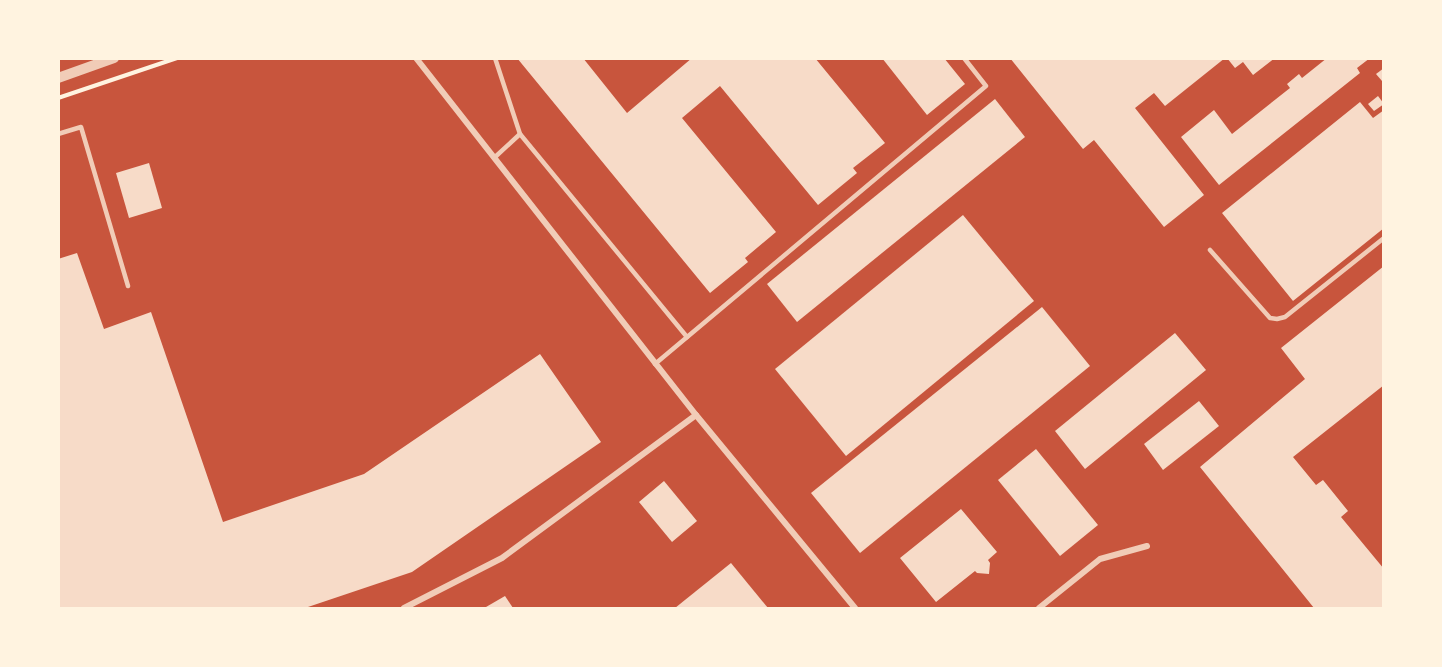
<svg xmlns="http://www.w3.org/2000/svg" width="1442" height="667" viewBox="0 0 1442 667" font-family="Figtree,sans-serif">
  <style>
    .building { fill: #f7dbc8 }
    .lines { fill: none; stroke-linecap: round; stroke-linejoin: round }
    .path { stroke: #fff3e0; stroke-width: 4 }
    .service { stroke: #f1ccb7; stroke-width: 4.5 }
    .minor { stroke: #f1ccb7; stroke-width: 6 }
    .tertiary { stroke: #f1ccb7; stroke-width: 10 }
  </style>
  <rect width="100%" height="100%" fill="#c8553d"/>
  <!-- building -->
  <g class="building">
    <path d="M 517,58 L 583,58 L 627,113 L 692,58 L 815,58 L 885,143 L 853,168 L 857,173 L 818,205 L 720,86 L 682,118 L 776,232 L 745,258 L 748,262 L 710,293 Z"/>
    <path d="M 882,58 L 944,58 L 965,84 L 927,115 Z"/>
    <path d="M 1010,58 L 1225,58 L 1165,106 L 1154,93 L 1135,108 L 1204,195 L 1164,227 L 1094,140 L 1083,149 Z"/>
    <path d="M 1227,58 L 1275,58 L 1253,75 L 1243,62 L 1235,68 Z"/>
    <path d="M 1327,58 L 1370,58 L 1357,68 L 1360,73 L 1219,185 L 1181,137 L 1214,110 L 1232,134 L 1290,88 L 1287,84 L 1299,74 L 1302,78 Z"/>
    <path d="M 1384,68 L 1384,80 L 1382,81 L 1376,74 Z"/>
    <path d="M 1378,96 L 1384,104 L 1374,111 L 1368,104 Z"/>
    <path d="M 995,99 L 1025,137 L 797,322 L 767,284 Z"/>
    <path d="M 1360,102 L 1373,118 L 1384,110 L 1384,228 L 1293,301 L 1222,213 Z"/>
    <path d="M 149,163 L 162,208 L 129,218 L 116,173 Z"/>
    <path d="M 963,215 L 1034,301 L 846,456 L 775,369 Z"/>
    <path d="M 77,253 L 104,329 L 151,312 L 223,522 L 364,474 L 540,354 L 601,442 L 412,572 L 305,608 L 58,608 L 58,259 Z"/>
    <path d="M 1384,266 L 1384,385 L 1293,457 L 1316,485 L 1323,480 L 1348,511 L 1341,517 L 1384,569 L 1384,608 L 1314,608 L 1200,467 L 1305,379 L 1281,348 Z"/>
    <path d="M 1042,307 L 1090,366 L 860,553 L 811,493 Z"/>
    <path d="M 1175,333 L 1206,370 L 1085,469 L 1055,431 Z"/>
    <path d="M 1199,401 L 1219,426 L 1163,470 L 1144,444 Z"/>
    <path d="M 1036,449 L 1098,525 L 1060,556 L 998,480 Z"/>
    <path d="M 664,481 L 697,521 L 672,542 L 639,502 Z"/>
    <path d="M 961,509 L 997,552 L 988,560 L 990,563 L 989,574 L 977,573 L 975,571 L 936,602 L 900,558 Z"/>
    <path d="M 731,563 L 768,608 L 675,608 Z"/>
    <path d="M 505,596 L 513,608 L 487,608 L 486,607 Z"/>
  </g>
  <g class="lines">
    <!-- path -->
    <path class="path" d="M 58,98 L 177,58"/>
    <!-- service -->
    <g class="service">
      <path d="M 495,58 L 520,134 L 687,337"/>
      <path d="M 58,134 L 81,127 L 128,286"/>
      <path d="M 494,158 L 520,134"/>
      <path d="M 1210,250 L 1270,318 L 1277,319 L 1285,317 L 1384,238"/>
      <path d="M 655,364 L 986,86 L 964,58"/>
    </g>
    <!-- minor -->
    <g class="minor">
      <path d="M 416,58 L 696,415 L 855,608"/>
      <path d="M 404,608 L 502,558 L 696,415"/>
      <path d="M 1039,608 L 1100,559 L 1147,546"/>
    </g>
    <!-- tertiary -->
    <path class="tertiary" d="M 58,78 L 114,58"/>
  </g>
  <!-- border -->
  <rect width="1442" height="667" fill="none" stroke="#fff3e0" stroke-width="120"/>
</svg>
